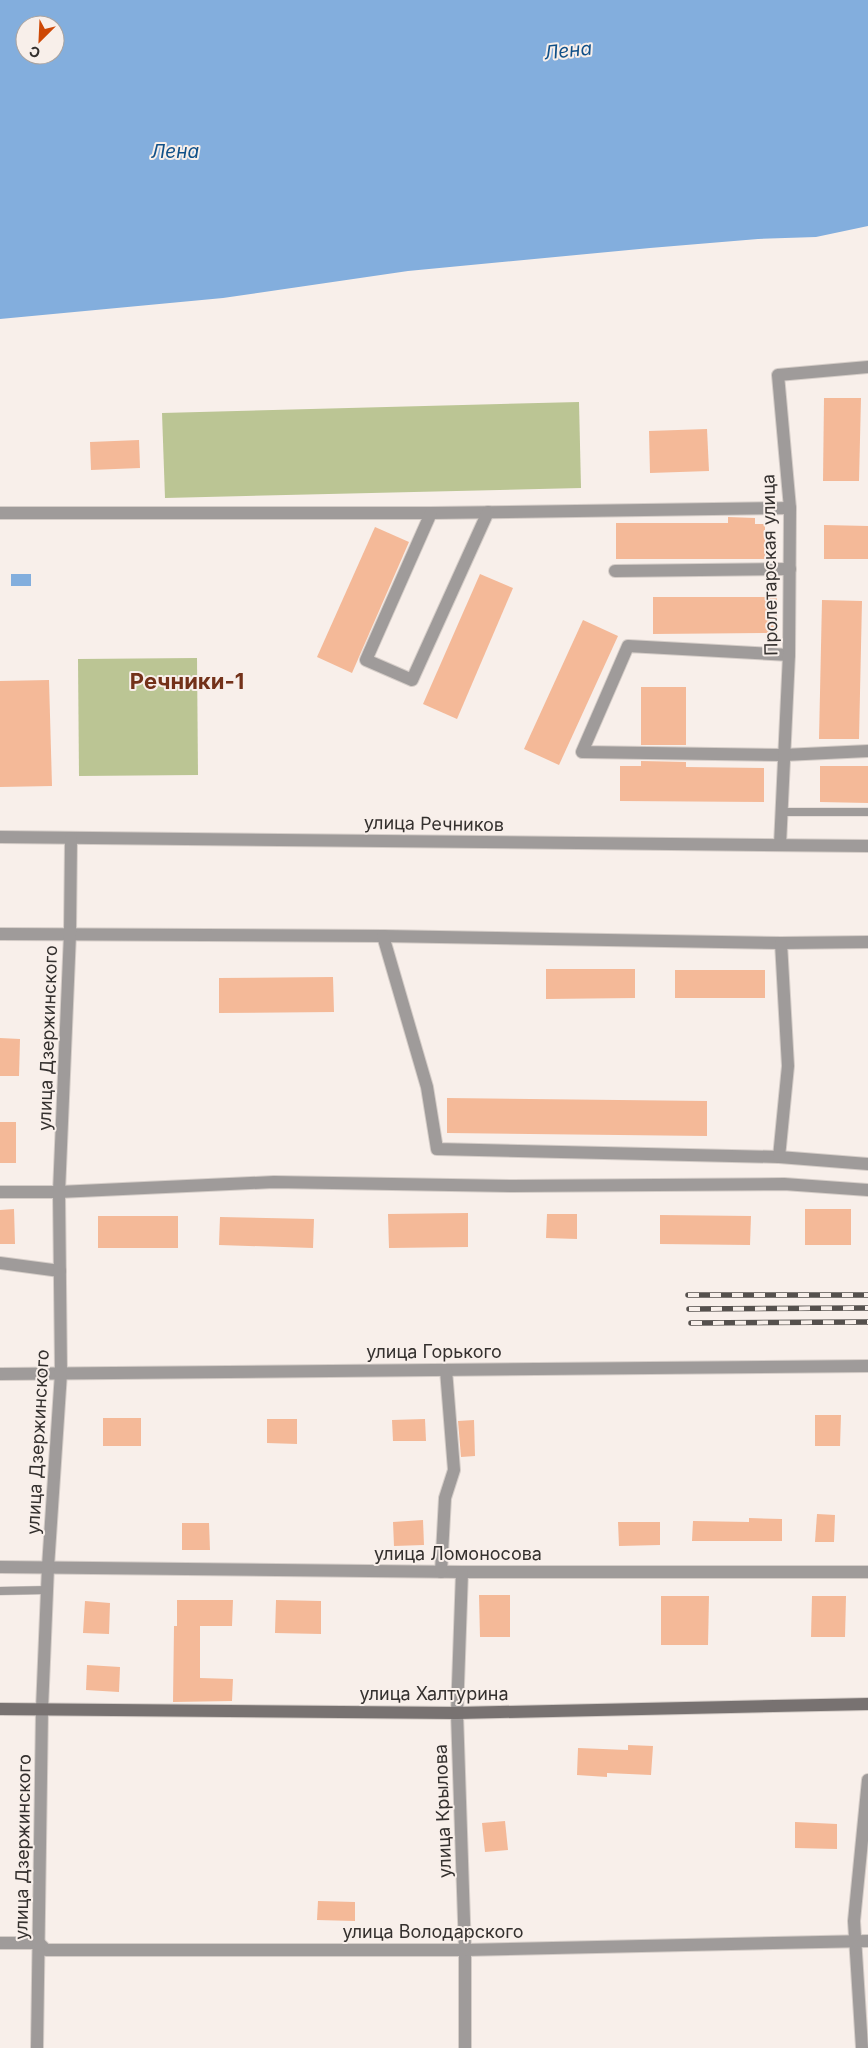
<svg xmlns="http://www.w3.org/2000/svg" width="868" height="2048" viewBox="0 0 868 2048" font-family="Inter,sans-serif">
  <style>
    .green { fill: #bbc594 }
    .water { fill: #83aedd; fill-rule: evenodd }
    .building { fill: #f4b998 }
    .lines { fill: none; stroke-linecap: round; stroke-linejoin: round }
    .service-casing { stroke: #d5cdc8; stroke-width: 9 }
    .minor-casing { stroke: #d5cdc8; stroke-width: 14 }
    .tertiary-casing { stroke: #d5cdc8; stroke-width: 14 }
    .secondary-casing { stroke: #d5cdc8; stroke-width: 14 }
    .service { stroke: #9f9b9a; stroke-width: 8 }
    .minor { stroke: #9f9b9a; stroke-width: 12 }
    .tertiary { stroke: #9f9b9a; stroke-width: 12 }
    .secondary { stroke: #787271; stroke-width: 12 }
    .rail-casing { stroke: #55504d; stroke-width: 5.5 }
    .rail { stroke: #f8efea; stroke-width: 4; stroke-dasharray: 11; stroke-linecap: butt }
    .labels { text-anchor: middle; stroke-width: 4; stroke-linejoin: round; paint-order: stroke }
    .street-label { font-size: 18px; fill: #34302e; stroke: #f8efea }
    .water-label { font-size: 19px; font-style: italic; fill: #105088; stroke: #f8efea }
    .district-label { font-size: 22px; font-weight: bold; fill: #733119; stroke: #f8efea }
  </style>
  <rect width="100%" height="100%" fill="#f8efea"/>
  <!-- green -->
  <g class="green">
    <path d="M 579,402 L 581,488 L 165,498 L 162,413 Z"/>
    <path d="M 197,658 L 198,775 L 79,776 L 78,659 Z"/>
  </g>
  <!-- water -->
  <g class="water">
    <path d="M 0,0 L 868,0 L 868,226 L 816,237 L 758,239 L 650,248 L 408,271 L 223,298 L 0,319 ZM 25,25 L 55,25 L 55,55 L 25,55 Z"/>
    <rect x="11" y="574" width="20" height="12"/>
  </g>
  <!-- building -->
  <g class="building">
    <path d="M 824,398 L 861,398 L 859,481 L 823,481 Z"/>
    <path d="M 707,429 L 709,471 L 650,473 L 649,431 Z"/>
    <path d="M 139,440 L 140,468 L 91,470 L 90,442 Z"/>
    <path d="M 728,517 L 755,518 L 755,524 L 765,524 L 765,559 L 616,559 L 616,523 L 728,523 Z"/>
    <path d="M 824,525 L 868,526 L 868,559 L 824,559 Z"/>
    <path d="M 375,527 L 409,542 L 352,673 L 317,657 Z"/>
    <path d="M 480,574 L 513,588 L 457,719 L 423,704 Z"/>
    <path d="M 653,597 L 777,597 L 777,633 L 653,634 Z"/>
    <path d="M 822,600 L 862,601 L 859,739 L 819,739 Z"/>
    <path d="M 583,620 L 618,636 L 559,765 L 524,749 Z"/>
    <path d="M 49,680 L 52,786 L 0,787 L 0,681 Z"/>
    <rect x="641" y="687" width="45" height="58"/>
    <path d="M 641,761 L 686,762 L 686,767 L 764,768 L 764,802 L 620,801 L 620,766 L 641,766 Z"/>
    <path d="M 820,766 L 868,766 L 868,803 L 820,802 Z"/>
    <path d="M 546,969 L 635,969 L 635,998 L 546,999 Z"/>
    <rect x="675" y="970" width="90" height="28"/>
    <path d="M 333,977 L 334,1012 L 219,1013 L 219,978 Z"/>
    <path d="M 0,1038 L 20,1039 L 19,1076 L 0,1076 Z"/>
    <path d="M 447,1098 L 707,1101 L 707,1136 L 447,1133 Z"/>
    <rect x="0" y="1122" width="16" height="41"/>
    <path d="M 14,1209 L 15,1244 L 0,1244 L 0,1210 Z"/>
    <rect x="805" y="1209" width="46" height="36"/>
    <path d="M 468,1213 L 468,1247 L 389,1248 L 388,1214 Z"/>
    <path d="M 547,1214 L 577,1214 L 577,1239 L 546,1238 Z"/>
    <path d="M 660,1215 L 751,1216 L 750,1245 L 660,1244 Z"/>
    <rect x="98" y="1216" width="80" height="32"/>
    <path d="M 220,1217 L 314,1219 L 313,1248 L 219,1245 Z"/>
    <path d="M 815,1415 L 841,1415 L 840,1446 L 815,1446 Z"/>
    <rect x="103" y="1418" width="38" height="28"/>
    <path d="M 267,1419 L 297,1419 L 297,1444 L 267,1443 Z"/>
    <path d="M 425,1419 L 426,1441 L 393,1441 L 392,1420 Z"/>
    <path d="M 474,1420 L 475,1456 L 461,1457 L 458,1421 Z"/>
    <path d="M 817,1514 L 835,1515 L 834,1542 L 815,1542 Z"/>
    <path d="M 749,1518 L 782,1519 L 782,1541 L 692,1541 L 693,1521 L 749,1522 Z"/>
    <path d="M 423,1520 L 424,1545 L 394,1546 L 393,1522 Z"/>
    <path d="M 618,1522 L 660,1522 L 660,1545 L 619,1546 Z"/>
    <path d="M 182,1523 L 209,1523 L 210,1550 L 182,1550 Z"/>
    <path d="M 479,1595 L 510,1595 L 510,1637 L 480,1637 Z"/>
    <path d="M 661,1596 L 709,1596 L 708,1645 L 661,1645 Z"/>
    <path d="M 812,1596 L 846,1596 L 845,1637 L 811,1637 Z"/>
    <path d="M 177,1600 L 233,1600 L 232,1626 L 200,1626 L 200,1678 L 233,1679 L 232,1701 L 173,1702 L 174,1626 L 177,1626 Z"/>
    <path d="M 276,1600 L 321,1601 L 321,1634 L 275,1633 Z"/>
    <path d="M 85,1601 L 110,1603 L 109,1634 L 83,1633 Z"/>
    <path d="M 87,1665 L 120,1667 L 119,1692 L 86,1690 Z"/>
    <path d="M 628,1745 L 653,1746 L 651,1775 L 607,1773 L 607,1777 L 577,1775 L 578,1748 L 628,1750 Z"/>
    <path d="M 505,1821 L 508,1850 L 485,1852 L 482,1823 Z"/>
    <path d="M 795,1822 L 837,1824 L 837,1849 L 795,1848 Z"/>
    <path d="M 318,1901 L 355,1902 L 355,1921 L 317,1920 Z"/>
  </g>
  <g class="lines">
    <!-- service casing -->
    <g class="service-casing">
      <g id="service">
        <path d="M 780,812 L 868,812"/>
        <path d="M 0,1591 L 47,1590"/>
      </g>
    </g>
    <!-- minor casing -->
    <g class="minor-casing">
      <g id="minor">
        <path d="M 0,513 L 431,513 L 790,508"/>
        <path d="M 431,513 L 366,660 L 412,680 L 488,512"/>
        <path d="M 615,571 L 790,569"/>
        <path d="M 789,655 L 628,646 L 582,752 L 784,755 L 868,751"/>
        <path d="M 780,845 L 789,655 L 790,508 L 778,375 L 868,367"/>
        <path d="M 0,934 L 383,936 L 781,943 L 868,942"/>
        <path d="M 383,936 L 427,1087 L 437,1149 L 779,1157 L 868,1164"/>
        <path d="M 779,1157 L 788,1066 L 781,943"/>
        <path d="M 0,1192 L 59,1192 L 274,1182 L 513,1186 L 784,1184 L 868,1190"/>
        <path d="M 0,1263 L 60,1271"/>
        <path d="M 0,1374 L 868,1366"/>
        <path d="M 0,1567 L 462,1572 L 868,1572"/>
        <path d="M 441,1572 L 445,1498 L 454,1470 L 446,1370"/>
        <path d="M 462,1572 L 457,1713 L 465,1950 L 465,2048"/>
        <path d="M 0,1943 L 39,1943 L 46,1950 L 465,1950 L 868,1941"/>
        <path d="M 862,2048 L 854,1921 L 868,1780"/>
      </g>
    </g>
    <!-- tertiary casing -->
    <g class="tertiary-casing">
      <g id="tertiary">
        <path d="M 0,837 L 868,846"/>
        <path d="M 37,2048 L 42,1709 L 48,1567 L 61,1373 L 59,1192 L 70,934 L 71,838"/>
      </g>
    </g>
    <!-- secondary casing -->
    <g class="secondary-casing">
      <path id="secondary" d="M 0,1709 L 457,1713 L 868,1704"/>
    </g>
    <!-- service -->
    <use href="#service" class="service"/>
    <!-- minor -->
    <use href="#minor" class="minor"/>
    <!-- tertiary -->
    <use href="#tertiary" class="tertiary"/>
    <!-- secondary -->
    <use href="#secondary" class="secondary"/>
    <!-- rail casing -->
    <g class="rail-casing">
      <g id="rail">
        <path d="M 688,1295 L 868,1295"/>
        <path d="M 689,1309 L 868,1308"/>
        <path d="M 691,1323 L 868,1322"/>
      </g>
    </g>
    <!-- rail -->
    <use href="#rail" class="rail"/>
  </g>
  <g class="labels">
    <!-- street labels -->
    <g class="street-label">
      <text transform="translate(770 565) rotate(-91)" y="6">Пролетарская улица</text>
      <text transform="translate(434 824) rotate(1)" y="6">улица Речников</text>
      <text transform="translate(48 1038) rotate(-88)" y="6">улица Дзержинского</text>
      <text x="434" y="1358">улица Горького</text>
      <text transform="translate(38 1442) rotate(-87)" y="6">улица Дзержинского</text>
      <text x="458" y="1560">улица Ломоносова</text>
      <text x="434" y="1700">улица Халтурина</text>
      <text transform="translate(443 1811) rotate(-92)" y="6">улица Крылова</text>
      <text transform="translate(23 1847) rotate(-89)" y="6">улица Дзержинского</text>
      <text x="433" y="1938">улица Володарского</text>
    </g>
    <!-- water labels -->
    <g class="water-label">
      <text transform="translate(568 50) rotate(-6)" y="7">Лена</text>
      <text x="175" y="158">Лена</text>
    </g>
    <!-- district labels -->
    <g class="district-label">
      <text x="187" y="689">Речники-1</text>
    </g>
  </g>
  <!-- north arrow -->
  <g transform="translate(40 40) rotate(204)"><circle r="24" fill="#f8efea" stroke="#aaa39f"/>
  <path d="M0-4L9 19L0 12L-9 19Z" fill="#cd4806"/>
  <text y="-8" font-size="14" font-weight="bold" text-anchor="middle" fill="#34302e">С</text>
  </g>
</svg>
